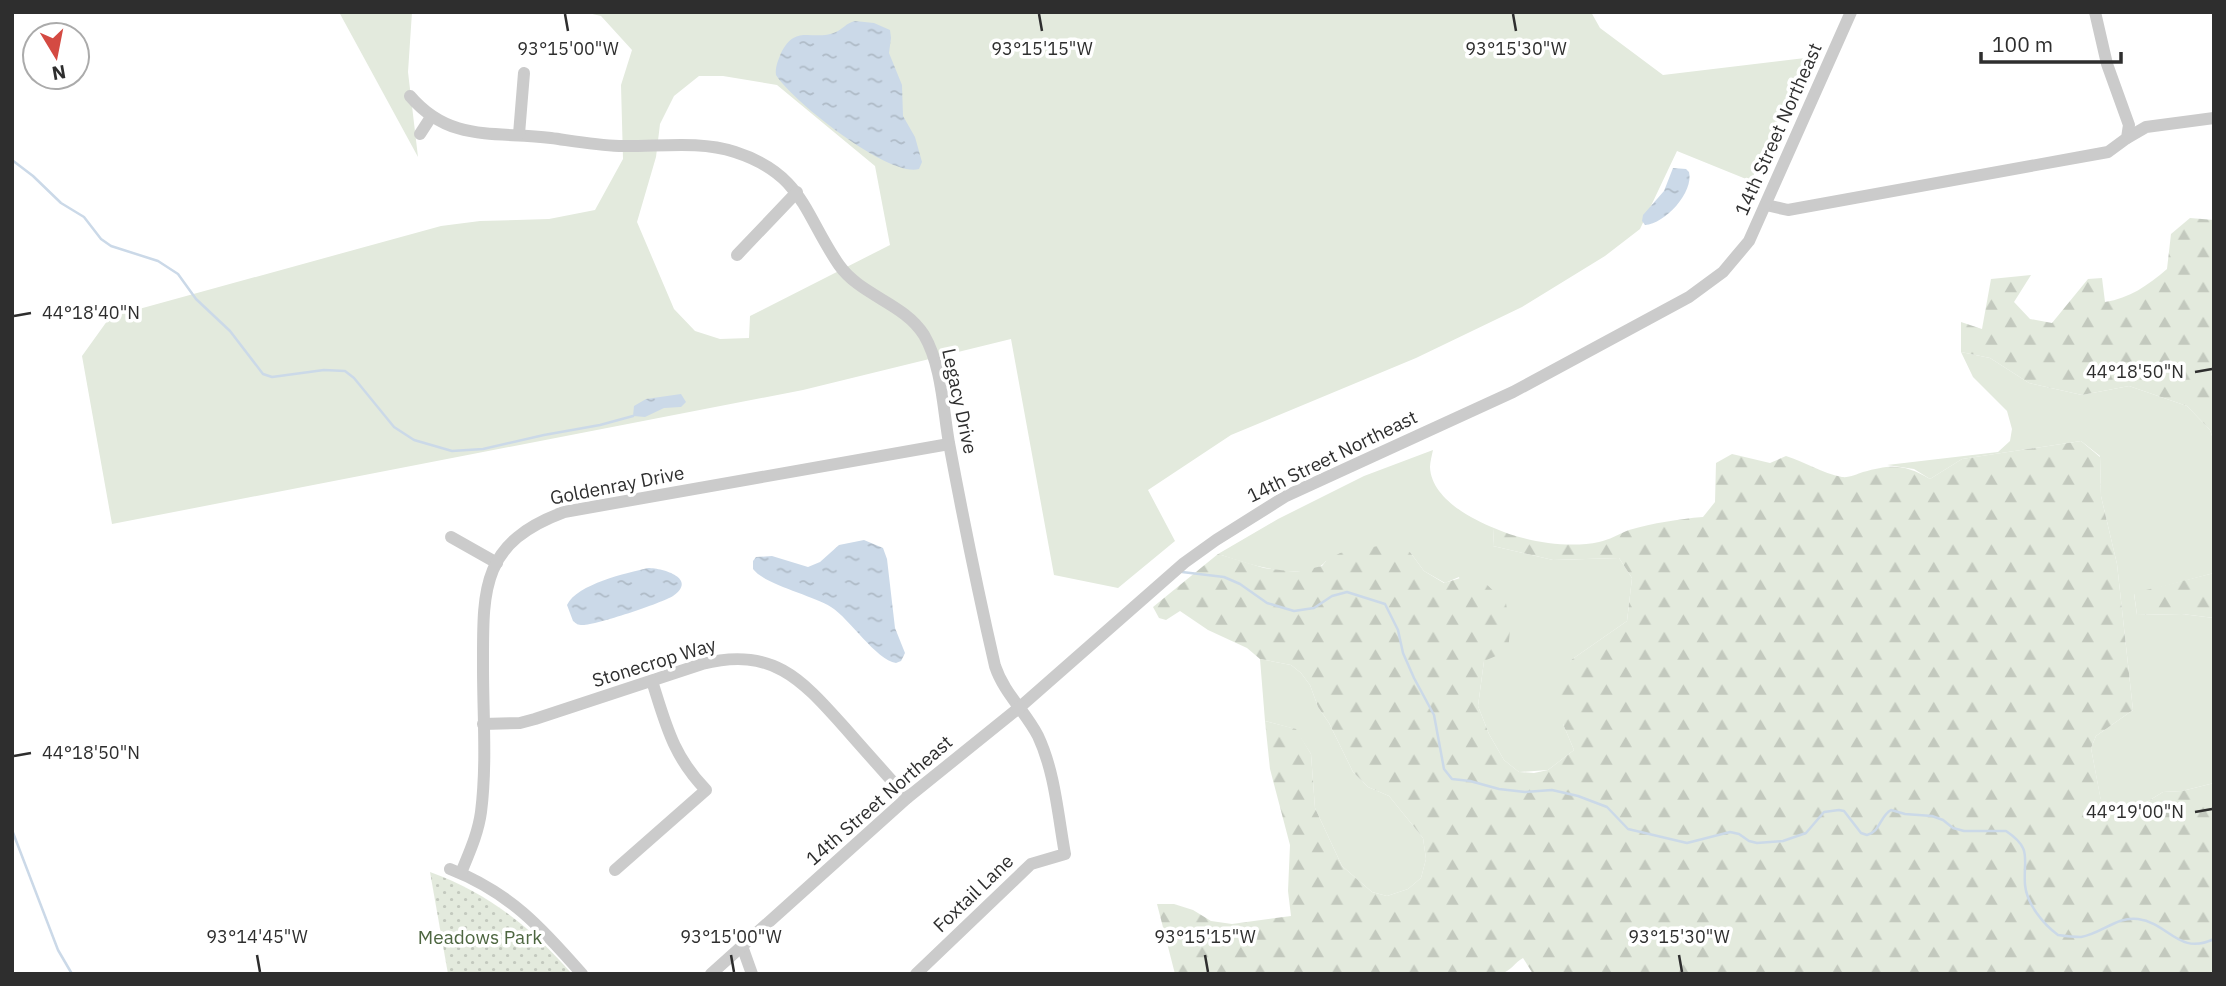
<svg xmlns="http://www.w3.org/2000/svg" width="2226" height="986" viewBox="0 0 2226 986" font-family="'IBM Plex Sans',sans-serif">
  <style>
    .green { fill: #e3eadd; fill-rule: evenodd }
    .forest { fill: url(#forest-firs) }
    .park { fill: url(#park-dots) }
    .water { fill: url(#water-ripples) }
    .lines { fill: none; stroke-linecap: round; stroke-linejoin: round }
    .stream { stroke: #cbd9e8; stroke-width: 2.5 }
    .minor { stroke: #cbcbcb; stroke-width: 12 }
    .ticks { fill: none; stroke: #2e2e2e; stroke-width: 2.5 }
    .labels { text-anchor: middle; stroke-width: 7; stroke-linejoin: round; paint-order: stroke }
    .street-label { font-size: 19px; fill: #2e2e2e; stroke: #fff }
    .park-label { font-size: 19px; fill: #4d6640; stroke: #fff }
    .ticks-label { font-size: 18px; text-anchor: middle; fill: #2e2e2e; stroke: #fff; stroke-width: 7; stroke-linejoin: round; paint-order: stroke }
  </style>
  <defs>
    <pattern id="forest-firs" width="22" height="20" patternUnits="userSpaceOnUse" patternTransform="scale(1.75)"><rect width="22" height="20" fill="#e3eadd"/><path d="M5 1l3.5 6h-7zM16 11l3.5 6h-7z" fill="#c3c9be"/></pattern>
    <pattern id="park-dots" width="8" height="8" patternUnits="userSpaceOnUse" patternTransform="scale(1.75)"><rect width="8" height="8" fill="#e3eadd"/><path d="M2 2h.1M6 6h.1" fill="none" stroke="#c3c9be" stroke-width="1.8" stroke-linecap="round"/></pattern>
    <pattern id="water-ripples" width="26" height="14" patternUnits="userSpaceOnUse" patternTransform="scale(1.75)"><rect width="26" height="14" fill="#cbd9e8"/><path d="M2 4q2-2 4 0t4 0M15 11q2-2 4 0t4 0" fill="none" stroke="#afbbc7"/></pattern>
  </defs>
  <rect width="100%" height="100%" fill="#fff"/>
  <!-- green -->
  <g class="green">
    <path d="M 339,12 L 412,12 L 408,72 L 418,157 Z"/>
    <path d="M 584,12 L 1591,12 L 1600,28 L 1663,75 L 1805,58 L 1751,181 L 1677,151 L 1640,229 L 1605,256 L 1522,307 L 1416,358 L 1231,435 L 1148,490 L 1175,541 L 1118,588 L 1054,575 L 1011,339 L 803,390 L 112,524 L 82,356 L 110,317 L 441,226 L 480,221 L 549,219 L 595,210 L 623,159 L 621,85 L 632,50 L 601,16 ZM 699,76 L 723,76 L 777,85 L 875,166 L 890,245 L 750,316 L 749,338 L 720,339 L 695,331 L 674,309 L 637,222 L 656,157 L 660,124 L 674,96 Z"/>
    <path d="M 1961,352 L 1990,358 L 2029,383 L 2082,395 L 2129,386 L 2187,406 L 2210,430 L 2214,442 L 2214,573 L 2134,594 L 2137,615 L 2182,614 L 2214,618 L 2214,783 L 2182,791 L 2163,792 L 2145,803 L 2125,810 L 2103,812 L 2091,748 L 2096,736 L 2133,710 L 2117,564 L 2101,496 L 2100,456 L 2081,441 L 1962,459 L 1930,479 L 1914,469 L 1887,465 L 1998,452 L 2010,441 L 2012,429 L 2007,411 L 1973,377 Z"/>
    <path d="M 1433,450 C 1432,455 1430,462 1430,467 C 1431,497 1469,518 1494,528 L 1493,546 L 1553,560 L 1619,558 L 1632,578 L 1627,621 L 1571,660 L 1563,724 L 1574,750 L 1548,770 L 1519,772 L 1504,760 L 1489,734 L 1478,706 L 1484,661 L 1459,577 L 1445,583 L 1424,571 L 1410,552 L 1326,561 C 1307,585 1243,562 1218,554 L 1278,519 L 1364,476 Z"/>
    <path d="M 1260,659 L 1291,665 L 1301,673 L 1310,685 L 1318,707 L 1329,723 L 1353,772 L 1368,787 L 1389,796 L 1423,838 L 1426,859 L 1421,878 L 1408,889 L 1387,896 L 1372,892 L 1342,866 L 1315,808 L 1311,754 L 1295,729 L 1265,721 Z"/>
  </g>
  <!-- forest -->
  <g class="forest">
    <path d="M 2190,218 L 2214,220 L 2214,442 L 2210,430 L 2187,406 L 2129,386 L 2082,395 L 2029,383 L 1990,358 L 1961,352 L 1961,322 L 1982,329 L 1991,279 L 2031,275 L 2014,302 L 2030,319 L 2052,323 L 2088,279 L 2102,278 L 2105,302 C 2130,298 2147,286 2167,269 L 2171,234 Z"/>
    <path d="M 2081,441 L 2100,457 L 2101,496 L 2117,564 L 2133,710 L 2096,736 L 2091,748 L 2103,811 L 2125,810 L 2145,803 L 2163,792 L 2182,791 L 2214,783 L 2214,974 L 1533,974 L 1523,958 C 1514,963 1512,970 1501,974 L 1175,974 L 1157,904 L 1174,904 L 1193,910 L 1211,921 L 1232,924 L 1291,916 L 1288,891 L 1290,845 L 1270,769 L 1265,721 L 1296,729 L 1311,754 L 1315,808 L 1342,866 L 1372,892 L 1387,896 L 1408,889 L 1421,878 L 1426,859 L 1423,838 L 1389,796 L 1368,787 L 1353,772 L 1329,723 L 1318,707 L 1310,685 L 1301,673 L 1291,665 L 1260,659 L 1247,648 L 1208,630 L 1180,611 L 1166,620 L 1159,618 L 1153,607 L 1218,554 L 1264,568 L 1296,572 L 1322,566 L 1326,561 L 1340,553 L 1378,546 L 1410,552 L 1424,571 L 1444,583 L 1470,575 L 1479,577 L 1506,603 L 1510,630 L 1508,651 L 1484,661 L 1478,706 L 1489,734 L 1504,760 L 1519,772 L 1534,773 L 1548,770 L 1574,750 L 1563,724 L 1559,687 L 1571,660 L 1627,621 L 1632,578 L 1619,558 L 1553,560 L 1493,546 L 1494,528 C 1523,541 1567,549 1599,542 C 1609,540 1619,534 1629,530 C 1654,523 1678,519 1703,517 L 1715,502 L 1716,463 L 1732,454 L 1770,463 L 1786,456 C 1805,462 1822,473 1842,477 C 1849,478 1857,474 1863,472 C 1891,464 1905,464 1930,479 L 1962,459 Z"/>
    <path d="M 2214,573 L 2214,618 L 2182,614 L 2137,615 L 2134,593 Z"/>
  </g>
  <!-- park -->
  <path class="park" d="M 430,872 C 488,893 531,927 572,974 L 448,974 Z"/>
  <!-- water -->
  <g class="water">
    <path d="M 855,21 L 874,23 L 890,30 L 891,38 L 889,53 L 902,85 L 903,116 L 915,137 L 922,162 L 919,169 C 889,178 791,100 776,75 C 775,67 778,61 781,53 C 796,23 813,42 836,32 C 843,29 846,23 855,21 Z"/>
    <path d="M 1673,168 L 1686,169 L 1689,172 C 1694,192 1665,224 1645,225 L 1642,221 L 1643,215 L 1664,191 Z"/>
    <path d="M 681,394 L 686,402 L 681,407 L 664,408 L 645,417 L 633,416 L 634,406 L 646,399 Z"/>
    <path d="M 864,540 L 883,548 L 887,559 L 895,628 L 905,653 L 901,661 L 896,663 C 876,660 850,619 831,607 C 812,595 765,585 753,569 L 753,561 L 756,557 L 772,556 L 808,567 L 820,562 L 839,545 Z"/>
    <path d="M 648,568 C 664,568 698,579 673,596 C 662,603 596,625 583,625 C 577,625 577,624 573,621 L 567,605 C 577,584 627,573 648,568 Z"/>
  </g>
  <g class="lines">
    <!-- stream -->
    <g class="stream">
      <path d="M 12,160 L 33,176 L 61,203 L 84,217 L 101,239 L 111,246 L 158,261 L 178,274 L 196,299 L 230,331 L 263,374 L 272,377 L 324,370 L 345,371 L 354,378 L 394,427 L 414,440 L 452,451 L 483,449 L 544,435 L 600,425 L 633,416"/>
      <path d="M 1182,572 L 1224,577 L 1240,584 L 1267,603 L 1294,611 L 1314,608 L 1332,596 L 1347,592 L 1385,604 L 1398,630 L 1403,653 L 1414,678 L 1434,715 L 1444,769 L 1452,779 L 1470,781 L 1499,789 L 1525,792 L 1552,790 L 1578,796 L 1607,807 L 1628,829 L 1687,843 L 1730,832 L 1739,834 L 1749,841 L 1757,843 L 1783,841 L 1806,833 L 1824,812 L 1839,810 L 1844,811 L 1861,833 L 1867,835 C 1880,832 1880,816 1891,810 L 1905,814 L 1932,816 L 1943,820 L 1953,828 L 1964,831 L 2006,831 C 2033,849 2023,858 2025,885 C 2027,904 2043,924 2058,935 C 2065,936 2074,937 2081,937 C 2101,934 2117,916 2138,919 C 2169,923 2178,956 2214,939"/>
      <path d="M 12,830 L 58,950 L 72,974"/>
    </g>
    <!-- minor -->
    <g class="minor">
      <path d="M 410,96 C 450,143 495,131 551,138 C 573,141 596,145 619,146 C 657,147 699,140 735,152 C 803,174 804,214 839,265 C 861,296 904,303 924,335 C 942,366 943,409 949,443 C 963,518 978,592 995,666 C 1004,693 1025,711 1038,736 C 1055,772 1058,816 1065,854 L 1031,864 L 916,974"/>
      <path d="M 420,134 L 431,117"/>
      <path d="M 519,134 L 524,73"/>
      <path d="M 2127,138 L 2146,127 L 2214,118"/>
      <path d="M 1766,205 L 1788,210 L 2108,152 L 2127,138 L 2129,125 L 2107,64 L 2095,12"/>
      <path d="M 737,255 L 797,192"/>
      <path d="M 451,537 L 497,563"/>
      <path d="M 483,724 L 520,723 L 535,719 L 702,664 C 774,646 802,680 846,729 C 866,752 887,775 907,798"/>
      <path d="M 450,869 C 509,892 541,927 582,974"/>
      <path d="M 615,870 L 706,790 C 673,756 666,725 652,681"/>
      <path d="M 461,873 C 469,853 478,834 481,812 C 487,765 483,715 483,668 C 483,590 480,543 564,512 L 949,444"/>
      <path d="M 742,946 L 752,974"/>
      <path d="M 711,974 L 907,798 L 1020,707 L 1184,563 L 1216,540 L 1286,496 L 1513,392 L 1689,297 L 1723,272 L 1749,241 L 1851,12"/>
    </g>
  </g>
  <!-- ticks -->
  <path class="ticks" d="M 565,14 L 568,31M 1039,14 L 1042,31M 1513,14 L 1516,31M 14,316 L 31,313M 2195,372 L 2212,369M 14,756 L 31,753M 2195,812 L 2212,809M 257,955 L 260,972M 731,955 L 734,972M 1205,955 L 1208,972M 1679,955 L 1682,972"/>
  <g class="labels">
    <!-- street labels -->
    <g class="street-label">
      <text transform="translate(1778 129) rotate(-66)" y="7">14th Street Northeast</text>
      <text transform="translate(960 401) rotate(78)" y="7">Legacy Drive</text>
      <text transform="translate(1332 456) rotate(-26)" y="7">14th Street Northeast</text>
      <text transform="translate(617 485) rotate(-11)" y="7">Goldenray Drive</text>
      <text transform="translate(654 662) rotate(-17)" y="7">Stonecrop Way</text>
      <text transform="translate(879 800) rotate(-41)" y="7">14th Street Northeast</text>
      <text transform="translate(973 893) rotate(-44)" y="7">Foxtail Lane</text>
    </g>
    <!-- park labels -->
    <g class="park-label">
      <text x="480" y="944">Meadows Park</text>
    </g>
  </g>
  <g class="ticks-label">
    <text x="568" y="55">93°15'00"W</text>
    <text x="1042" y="55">93°15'15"W</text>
    <text x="1516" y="55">93°15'30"W</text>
    <text x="91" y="319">44°18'40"N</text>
    <text x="2135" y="378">44°18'50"N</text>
    <text x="91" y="759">44°18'50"N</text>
    <text x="2135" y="818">44°19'00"N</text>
    <text x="257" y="943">93°14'45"W</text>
    <text x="731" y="943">93°15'00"W</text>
    <text x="1205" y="943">93°15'15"W</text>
    <text x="1679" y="943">93°15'30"W</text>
  </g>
  <!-- border -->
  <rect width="2226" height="986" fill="none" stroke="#2e2e2e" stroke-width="28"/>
  <!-- north arrow -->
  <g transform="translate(56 56) rotate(170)"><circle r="33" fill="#ffffff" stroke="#ababab" stroke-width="2"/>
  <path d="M0-5L12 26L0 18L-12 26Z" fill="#d44a42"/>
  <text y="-10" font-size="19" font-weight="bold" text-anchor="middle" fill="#2e2e2e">N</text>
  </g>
  <!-- scale -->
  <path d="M1981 52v10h140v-10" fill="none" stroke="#2e2e2e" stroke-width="3.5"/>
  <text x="1992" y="52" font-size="21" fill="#2e2e2e" stroke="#ffffff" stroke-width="5" paint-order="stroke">100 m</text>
</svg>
